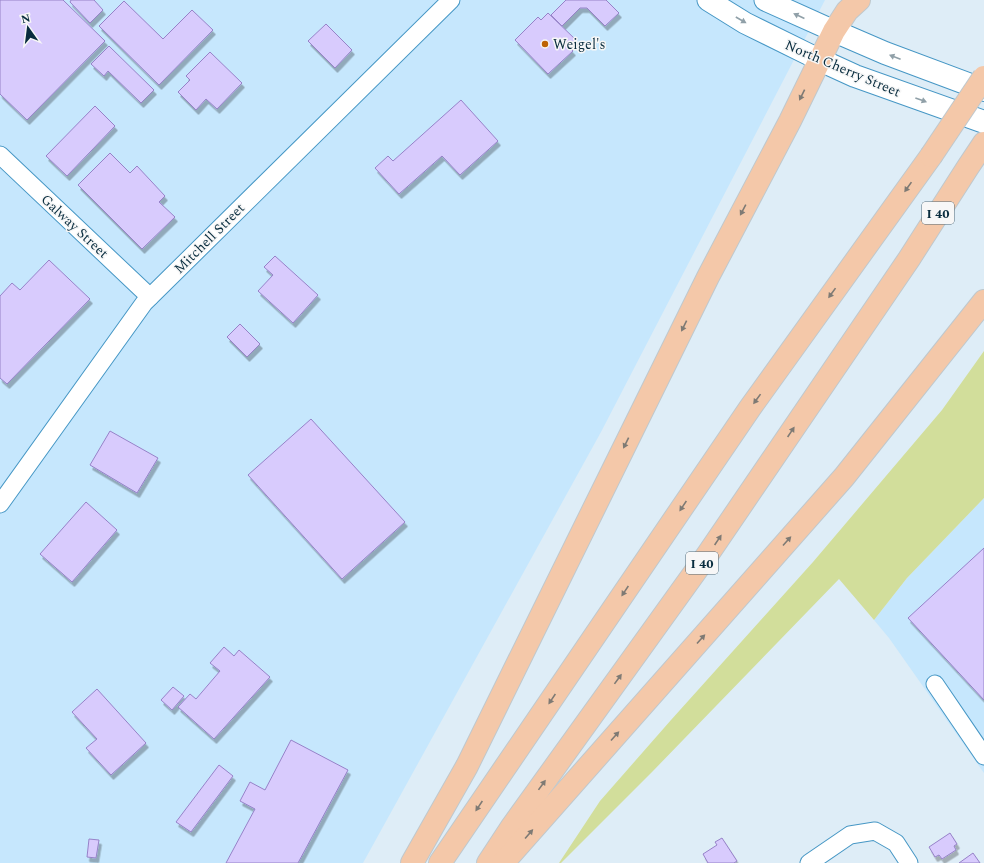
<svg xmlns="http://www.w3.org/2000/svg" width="984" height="863" viewBox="0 0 984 863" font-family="Spectral,serif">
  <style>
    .built { fill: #c6e7fd }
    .green { fill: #d2de9b }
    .building { fill: #d8cbfd; stroke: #9682c8; filter: url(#shadow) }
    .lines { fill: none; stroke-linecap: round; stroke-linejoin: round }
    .minor-casing { stroke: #4697c5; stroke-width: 19 }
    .tertiary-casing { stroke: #4697c5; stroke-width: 23 }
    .secondary-casing { stroke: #4697c5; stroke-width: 24 }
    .motorway-casing { stroke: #bfc8cd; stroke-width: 24 }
    .minor { stroke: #fff; stroke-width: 17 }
    .tertiary { stroke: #fff; stroke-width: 21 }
    .secondary { stroke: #fff; stroke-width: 22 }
    .motorway { stroke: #f4c8a9; stroke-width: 22 }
    .motorway-bridge-casing { stroke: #bfc8cd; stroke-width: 24; stroke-linecap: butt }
    .motorway-bridge { stroke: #f4c8a9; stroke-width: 22 }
    .oneway { fill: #90a0a8 }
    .oneway2 { fill: #7e7a74 }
    .poi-dot { fill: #be6405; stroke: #f7f7f7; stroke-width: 1.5 }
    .labels { text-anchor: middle; stroke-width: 3; stroke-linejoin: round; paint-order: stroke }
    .shield { fill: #f7f7f7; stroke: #506976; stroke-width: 1 }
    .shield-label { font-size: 13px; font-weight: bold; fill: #082c3e }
    .poi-label { font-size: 14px; fill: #082c3e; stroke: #f7f7f7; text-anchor: start }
    .street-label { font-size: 14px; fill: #082c3e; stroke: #f7f7f7 }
  </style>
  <defs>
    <filter id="shadow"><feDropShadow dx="2.5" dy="4.5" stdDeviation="0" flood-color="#0004"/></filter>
  </defs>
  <rect width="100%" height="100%" fill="#deedf7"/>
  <!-- built -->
  <g class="built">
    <path d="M 0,0 L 825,0 L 601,432 L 363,863 L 0,863 Z"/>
    <path d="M 984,498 L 984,773 L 889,638 L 874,620 L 907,578 Z"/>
  </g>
  <!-- green -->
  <path class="green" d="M 984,351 L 984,498 L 907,578 L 874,620 L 839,579 L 652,772 L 561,863 L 559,863 L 600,801 L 671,720 L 813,562 L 942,410 Z"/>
  <!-- building -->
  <g class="building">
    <path d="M 0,0 L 63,0 L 105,41 L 27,120 L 0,94 Z"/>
    <path d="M 71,0 L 94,0 L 103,10 L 90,23 L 70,2 Z"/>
    <path d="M 566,0 L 606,0 L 619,13 L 605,26 L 587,8 L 580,8 L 562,26 L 551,15 Z"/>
    <path d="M 124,1 L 163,39 L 192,10 L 213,30 L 159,85 L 99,26 Z"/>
    <path d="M 548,13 L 576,40 L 569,47 L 573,51 L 548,74 L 515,40 L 538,17 L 541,20 Z"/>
    <path d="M 326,24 L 352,50 L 335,68 L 308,41 Z"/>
    <path d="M 109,46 L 154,90 L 141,103 L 108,71 L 104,76 L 91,64 Z"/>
    <path d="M 210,52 L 242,83 L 217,109 L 206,99 L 196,110 L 178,92 L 190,80 L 186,76 Z"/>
    <path d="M 461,100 L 498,141 L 460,175 L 442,156 L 399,194 L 375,168 L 388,156 L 393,161 Z"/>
    <path d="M 95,106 L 115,126 L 67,176 L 46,156 Z"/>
    <path d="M 110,153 L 130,173 L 137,166 L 165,196 L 159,202 L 175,217 L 142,249 L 78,185 Z"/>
    <path d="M 275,256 L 318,295 L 293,323 L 258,291 L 273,275 L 264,267 Z"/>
    <path d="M 49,260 L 90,299 L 7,384 L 0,378 L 0,296 L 12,283 L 20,290 Z"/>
    <path d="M 240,324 L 260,344 L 247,357 L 227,337 Z"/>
    <path d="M 311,419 L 405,522 L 342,579 L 248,475 Z"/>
    <path d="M 110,431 L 158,458 L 137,493 L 90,465 Z"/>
    <path d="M 86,502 L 117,530 L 72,582 L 40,554 Z"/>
    <path d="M 984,548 L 984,700 L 908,618 Z"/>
    <path d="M 224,647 L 234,656 L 239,650 L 270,677 L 214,739 L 178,707 L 190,694 L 196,699 L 220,671 L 210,663 Z"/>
    <path d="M 173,687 L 184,696 L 172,710 L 161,700 Z"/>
    <path d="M 97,689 L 146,743 L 111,775 L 86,748 L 97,739 L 72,712 Z"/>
    <path d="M 291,740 L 348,770 L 298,863 L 226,863 L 255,809 L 240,801 L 250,782 L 265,790 Z"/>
    <path d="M 219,765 L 233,776 L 191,832 L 176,822 Z"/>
    <path d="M 950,833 L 957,844 L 954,846 L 956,850 L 942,859 L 939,855 L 935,857 L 929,847 Z"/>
    <path d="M 722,838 L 737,861 L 734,863 L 708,863 L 703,854 L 717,845 L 715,842 Z"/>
    <path d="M 89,839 L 99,840 L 96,858 L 87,857 Z"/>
    <path d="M 973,853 L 980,863 L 959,863 Z"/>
  </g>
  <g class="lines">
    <!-- minor casing -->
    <g class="minor-casing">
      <g id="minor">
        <path d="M 0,155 L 150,297"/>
        <path d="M 0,504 L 144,303 L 451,0"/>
        <path d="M 935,684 L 984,756"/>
        <path d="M 809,863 L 850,835 L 875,831 L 896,843 L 909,863"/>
      </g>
    </g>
    <!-- tertiary casing -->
    <g class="tertiary-casing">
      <g id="tertiary">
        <path d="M 708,0 L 745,23 L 820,60"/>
        <path d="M 765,0 L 834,31"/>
      </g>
    </g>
    <!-- secondary casing -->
    <g class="secondary-casing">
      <g id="secondary">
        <path d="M 834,31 L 885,53 L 984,90"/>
        <path d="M 820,60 L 855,76 L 984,122"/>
      </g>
    </g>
    <!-- motorway casing -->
    <g class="motorway-casing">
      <g id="motorway">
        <path d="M 412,863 L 467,766 L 708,277 L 790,121 L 834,31 L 847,11 L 859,0"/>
        <path d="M 440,863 L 750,408 L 931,156"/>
        <path d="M 488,863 L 511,828 L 708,554 L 909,259 L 968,167 L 984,143"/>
        <path d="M 503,863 L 844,477 L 984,301"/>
      </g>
    </g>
    <!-- minor -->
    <use href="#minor" class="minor"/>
    <!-- tertiary -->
    <use href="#tertiary" class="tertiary"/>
    <!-- secondary -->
    <use href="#secondary" class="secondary"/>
    <!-- motorway -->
    <use href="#motorway" class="motorway"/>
    <!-- motorway-bridge casing -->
    <g class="motorway-bridge-casing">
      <path id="motorway-bridge" d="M 931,156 L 984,77"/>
    </g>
    <!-- motorway-bridge -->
    <use href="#motorway-bridge" class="motorway-bridge"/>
  </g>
  <!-- one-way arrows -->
  <defs><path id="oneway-solid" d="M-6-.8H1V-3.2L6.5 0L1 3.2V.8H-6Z"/></defs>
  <g class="oneway">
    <use href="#oneway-solid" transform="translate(799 16) rotate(-155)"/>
    <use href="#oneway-solid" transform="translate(741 20) rotate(30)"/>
    <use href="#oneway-solid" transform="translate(895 57) rotate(-159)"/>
    <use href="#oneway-solid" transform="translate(921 100) rotate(20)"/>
  </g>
  <g class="oneway2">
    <use href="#oneway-solid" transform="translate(802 95) rotate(116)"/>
    <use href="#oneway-solid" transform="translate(908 187) rotate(125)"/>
    <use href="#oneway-solid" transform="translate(743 210) rotate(118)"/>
    <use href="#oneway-solid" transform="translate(832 293) rotate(126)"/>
    <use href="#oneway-solid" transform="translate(684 326) rotate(116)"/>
    <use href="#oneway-solid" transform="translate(757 399) rotate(126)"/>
    <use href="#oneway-solid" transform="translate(791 432) rotate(-56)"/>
    <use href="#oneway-solid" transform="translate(626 443) rotate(116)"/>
    <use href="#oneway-solid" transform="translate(683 506) rotate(124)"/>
    <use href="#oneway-solid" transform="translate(718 540) rotate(-56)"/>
    <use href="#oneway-solid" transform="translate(787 541) rotate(-48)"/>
    <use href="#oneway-solid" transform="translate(625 591) rotate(124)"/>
    <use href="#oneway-solid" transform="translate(701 639) rotate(-48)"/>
    <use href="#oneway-solid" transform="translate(618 679) rotate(-54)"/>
    <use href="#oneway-solid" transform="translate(552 699) rotate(124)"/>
    <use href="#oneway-solid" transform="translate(615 736) rotate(-48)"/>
    <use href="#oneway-solid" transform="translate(542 785) rotate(-54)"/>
    <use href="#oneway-solid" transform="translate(479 806) rotate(124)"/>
    <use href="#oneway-solid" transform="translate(529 834) rotate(-49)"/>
  </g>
  <!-- markers -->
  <circle class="poi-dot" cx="545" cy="44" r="4"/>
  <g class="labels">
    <!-- shield labels -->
    <g class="shield">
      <rect x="922" y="202" width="32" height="22" rx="3"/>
      <rect x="686" y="552" width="32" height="22" rx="3"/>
    </g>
    <g class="shield-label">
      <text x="938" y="218">I 40</text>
      <text x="702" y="568">I 40</text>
    </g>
    <!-- poi labels -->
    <g class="poi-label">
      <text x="553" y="49">Weigel's</text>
    </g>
    <!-- street labels -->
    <g class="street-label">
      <text transform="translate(843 68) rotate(23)" y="5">North Cherry Street</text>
      <text transform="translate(75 226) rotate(43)" y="5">Galway Street</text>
      <text transform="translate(209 238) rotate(-45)" y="5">Mitchell Street</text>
    </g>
  </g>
  <!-- north arrow -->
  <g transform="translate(28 28) rotate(346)" stroke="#f7f7f7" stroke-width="3" paint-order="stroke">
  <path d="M0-3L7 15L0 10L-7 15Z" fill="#082c3e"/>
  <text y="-6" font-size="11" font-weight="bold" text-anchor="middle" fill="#082c3e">N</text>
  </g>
</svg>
